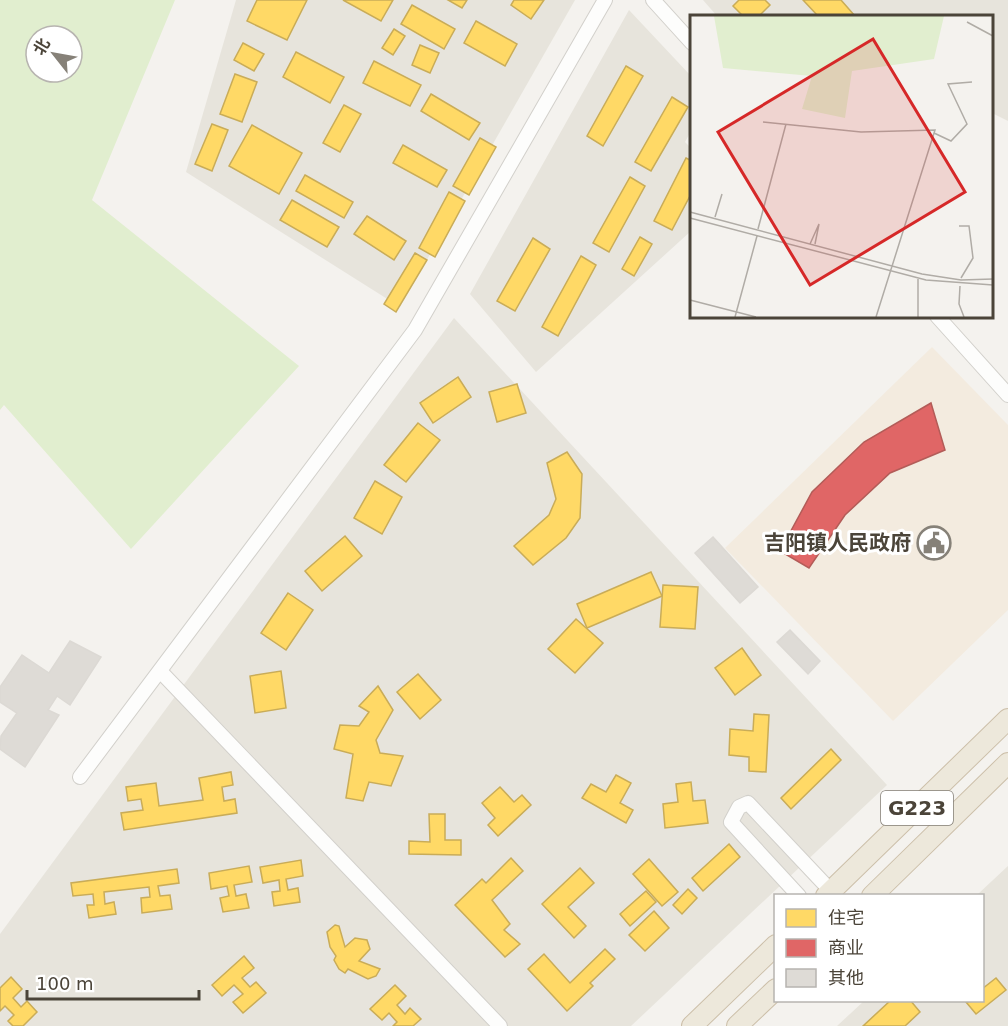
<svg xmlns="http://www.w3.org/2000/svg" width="1008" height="1026" viewBox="0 0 1008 1026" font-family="'DejaVu Sans','Noto Sans SC',sans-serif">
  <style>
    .residential { fill: #e7e4dc }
    .commercial { fill: #f3ebdf }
    .green { fill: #e1eecf; fill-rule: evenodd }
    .homes { fill: #ffd966; stroke: #c9ac58; stroke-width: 1.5 }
    .shops { fill: #e06666; stroke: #b35c58; stroke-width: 1.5 }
    .building { fill: #dedbd6; stroke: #dcd9d4; stroke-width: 1.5 }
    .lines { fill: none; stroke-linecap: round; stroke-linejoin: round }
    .minor-casing { stroke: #d2d0cb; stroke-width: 16 }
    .highway-casing { stroke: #ccbfa9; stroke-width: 22 }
    .minor { stroke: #fdfdfc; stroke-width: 14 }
    .highway { stroke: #ede8db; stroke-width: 20 }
    .labels { text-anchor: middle; stroke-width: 6; stroke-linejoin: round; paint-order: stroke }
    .shield { fill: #fff; stroke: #817c74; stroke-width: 1.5 }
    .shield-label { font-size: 20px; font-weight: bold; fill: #4b4439 }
    .poi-label { font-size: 21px; font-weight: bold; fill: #4b4439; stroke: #fff; text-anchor: end }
    .inset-road { fill: none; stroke: #b0aca6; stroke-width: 1.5 }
    .view { fill: #d62828; fill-opacity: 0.15; stroke: #d62828; stroke-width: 3 }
    .inset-edge { fill: none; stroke: #4b4439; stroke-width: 3 }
  </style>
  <rect width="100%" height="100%" fill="#f4f2ee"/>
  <!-- residential -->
  <g class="residential">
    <path d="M 236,0 L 575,0 L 400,307 L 186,172 Z"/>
    <path d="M 703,0 L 1008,0 L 1008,121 L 992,113 L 992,16 L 717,16 Z"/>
    <path d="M 629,10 L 691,76 L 691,131 L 685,142 L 691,148 L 691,231 L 536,372 L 470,294 Z"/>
    <path d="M 454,318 L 887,785 L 631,1026 L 0,1026 L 0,934 Z"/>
    <path d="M 1008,866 L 1008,1026 L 837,1026 L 864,1001 L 982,1000 L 982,896 L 977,895 Z"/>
  </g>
  <!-- commercial -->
  <path class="commercial" d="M 932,347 L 1008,425 L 1008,610 L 893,721 L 725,548 Z"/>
  <!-- green -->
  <path class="green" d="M 0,0 L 175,0 L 92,200 L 299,366 L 131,549 L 4,405 L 0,410 ZM 36,36 L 72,36 L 72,72 L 36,72 Z"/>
  <!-- homes -->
  <g class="homes">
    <path d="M 257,0 L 307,0 L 287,40 L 247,21 Z"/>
    <path d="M 343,0 L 393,0 L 381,21 Z"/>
    <path d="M 448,0 L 467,0 L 462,8 Z"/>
    <path d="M 514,0 L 544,0 L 531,19 L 511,5 Z"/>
    <path d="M 739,0 L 765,0 L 770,5 L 759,16 L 743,16 L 733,6 Z"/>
    <path d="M 803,0 L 841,0 L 855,16 L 818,16 Z"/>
    <path d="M 412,5 L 455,29 L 444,49 L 401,24 Z"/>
    <path d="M 476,21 L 517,44 L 505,66 L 464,43 Z"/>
    <path d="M 394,29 L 405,36 L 393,55 L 382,48 Z"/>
    <path d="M 243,43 L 264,54 L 254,71 L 234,60 Z"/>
    <path d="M 420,45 L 439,53 L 430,73 L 412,65 Z"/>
    <path d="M 296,52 L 344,77 L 330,103 L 283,77 Z"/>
    <path d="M 374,61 L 421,85 L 410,106 L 363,83 Z"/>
    <path d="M 626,66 L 643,76 L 603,146 L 587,136 Z"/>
    <path d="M 235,74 L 257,82 L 242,122 L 220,114 Z"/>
    <path d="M 431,94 L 480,123 L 469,140 L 421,111 Z"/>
    <path d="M 672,97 L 688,107 L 651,171 L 635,162 Z"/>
    <path d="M 344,105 L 361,114 L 340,152 L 323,143 Z"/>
    <path d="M 212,124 L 228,130 L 212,171 L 195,164 Z"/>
    <path d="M 252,125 L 302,153 L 279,194 L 229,166 Z"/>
    <path d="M 480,138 L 496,147 L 469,195 L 453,186 Z"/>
    <path d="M 403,145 L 447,170 L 437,187 L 393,163 Z"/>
    <path d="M 686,158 L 692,161 L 692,192 L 672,230 L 654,221 Z"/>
    <path d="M 305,175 L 353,202 L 344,218 L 296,191 Z"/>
    <path d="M 630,177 L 645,186 L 609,252 L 593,243 Z"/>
    <path d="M 449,192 L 465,201 L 435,257 L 419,248 Z"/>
    <path d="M 292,200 L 339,227 L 327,247 L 280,220 Z"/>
    <path d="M 367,216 L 406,241 L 394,260 L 354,234 Z"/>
    <path d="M 640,237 L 652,244 L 634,276 L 622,269 Z"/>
    <path d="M 533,238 L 550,249 L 515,311 L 497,301 Z"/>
    <path d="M 415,253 L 427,260 L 396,312 L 384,304 Z"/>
    <path d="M 581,256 L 596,265 L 558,336 L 542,327 Z"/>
    <path d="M 458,377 L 471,397 L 433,423 L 420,403 Z"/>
    <path d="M 517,384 L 526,413 L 497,422 L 489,392 Z"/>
    <path d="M 418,423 L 440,440 L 406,482 L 384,465 Z"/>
    <path d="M 567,452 L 582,474 L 580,518 L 566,538 L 533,565 L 514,546 L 549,515 L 556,499 L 547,463 Z"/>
    <path d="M 375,481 L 402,497 L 382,534 L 354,518 Z"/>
    <path d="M 345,536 L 362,556 L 322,591 L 305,571 Z"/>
    <path d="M 651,572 L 662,596 L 587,628 L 577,604 Z"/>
    <path d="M 663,585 L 698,587 L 695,629 L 660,627 Z"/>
    <path d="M 288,593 L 313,610 L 286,650 L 261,633 Z"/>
    <path d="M 576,619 L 603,643 L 575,673 L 548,649 Z"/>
    <path d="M 742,648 L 761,675 L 735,695 L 715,668 Z"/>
    <path d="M 281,671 L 286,708 L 255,713 L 250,676 Z"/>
    <path d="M 418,674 L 441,700 L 420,719 L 397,692 Z"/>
    <path d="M 378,686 L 393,710 L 376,740 L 380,753 L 403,756 L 391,786 L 369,782 L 363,801 L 346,798 L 353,754 L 334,749 L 340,725 L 359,726 L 369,712 L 359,706 Z"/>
    <path d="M 754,714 L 769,715 L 766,772 L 749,771 L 749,757 L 729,755 L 730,729 L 753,731 Z"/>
    <path d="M 831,749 L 841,760 L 791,809 L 781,798 Z"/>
    <path d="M 231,772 L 233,785 L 222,787 L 224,801 L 235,799 L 237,813 L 124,830 L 121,813 L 143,810 L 141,799 L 128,801 L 126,787 L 156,783 L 159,806 L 203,800 L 199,778 Z"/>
    <path d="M 616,775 L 631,783 L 620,803 L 633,810 L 626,823 L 582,798 L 591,784 L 606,792 Z"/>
    <path d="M 691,782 L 693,801 L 705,800 L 708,823 L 665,828 L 663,804 L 678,802 L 676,784 Z"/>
    <path d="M 500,787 L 514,802 L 522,795 L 531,805 L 498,836 L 488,825 L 495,818 L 482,803 Z"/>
    <path d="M 429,814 L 445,814 L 445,840 L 461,840 L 461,855 L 409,854 L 409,841 L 430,842 Z"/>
    <path d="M 729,844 L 740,857 L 703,891 L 692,878 Z"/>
    <path d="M 511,858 L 523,871 L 492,900 L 510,924 L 504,930 L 520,944 L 505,957 L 455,905 L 482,879 L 486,883 Z"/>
    <path d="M 649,859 L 678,892 L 662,906 L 633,874 Z"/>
    <path d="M 301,860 L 303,876 L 286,879 L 288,890 L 298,888 L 300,902 L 274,906 L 272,892 L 280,891 L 279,880 L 263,883 L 260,867 Z"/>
    <path d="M 249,866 L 252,882 L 234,885 L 236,896 L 246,894 L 249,908 L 223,912 L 220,898 L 229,896 L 227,886 L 211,889 L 209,873 Z"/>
    <path d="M 580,868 L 594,883 L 568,907 L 586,926 L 574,938 L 542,904 Z"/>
    <path d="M 177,869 L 179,883 L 158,886 L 160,896 L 170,895 L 172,909 L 142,913 L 141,898 L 150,897 L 149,887 L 104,892 L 105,904 L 114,902 L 116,914 L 89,918 L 87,905 L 94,905 L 93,894 L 73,896 L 71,883 Z"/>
    <path d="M 688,889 L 697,898 L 682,914 L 673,905 Z"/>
    <path d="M 646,891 L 656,902 L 630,926 L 620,914 Z"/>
    <path d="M 654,911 L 669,928 L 645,951 L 629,935 Z"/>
    <path d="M 335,925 L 339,926 L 345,947 L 355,938 L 367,940 L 370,949 L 359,961 L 380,969 L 376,976 L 368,979 L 348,969 L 345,973 L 339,969 L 334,960 L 336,956 L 330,947 L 327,932 Z"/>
    <path d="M 605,949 L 615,959 L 590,983 L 593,986 L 567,1011 L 528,969 L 544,954 L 570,983 Z"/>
    <path d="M 244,956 L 254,968 L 242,978 L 250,987 L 256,982 L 266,993 L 243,1013 L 233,1002 L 243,994 L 234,985 L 222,996 L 212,985 Z"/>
    <path d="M 11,977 L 22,989 L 13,998 L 21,1007 L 27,1001 L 37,1012 L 23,1026 L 13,1026 L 8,1021 L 14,1015 L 5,1006 L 0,1011 L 0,988 Z"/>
    <path d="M 996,978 L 1006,990 L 976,1014 L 966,1002 L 982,1000 L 982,989 Z"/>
    <path d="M 395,985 L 406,996 L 397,1005 L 405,1014 L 410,1008 L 421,1019 L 413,1026 L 393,1026 L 397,1022 L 389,1013 L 382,1020 L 370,1009 Z"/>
    <path d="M 891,1000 L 910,1000 L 920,1012 L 905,1026 L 863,1026 Z"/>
  </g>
  <!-- shops -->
  <path class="shops" d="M 931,403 L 945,450 L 890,473 L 845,515 L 809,568 L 780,551 L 812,492 L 864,442 Z"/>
  <!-- building -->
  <g class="building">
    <path d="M 713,537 L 758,587 L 740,603 L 695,553 Z"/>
    <path d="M 790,630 L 820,661 L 808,674 L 777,642 Z"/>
    <path d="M 70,641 L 101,657 L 70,705 L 57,696 L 48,710 L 59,715 L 25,767 L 0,749 L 1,736 L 17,713 L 0,702 L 0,687 L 22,655 L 49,673 Z"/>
  </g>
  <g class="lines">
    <!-- minor casing -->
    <g class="minor-casing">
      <g id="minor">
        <path d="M 653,0 L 692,43"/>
        <path d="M 937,316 L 1008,395"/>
        <path d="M 160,671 L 500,1026"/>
        <path d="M 80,777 L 415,330 L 605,0"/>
        <path d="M 799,896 L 731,822 L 739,807 L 748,803 L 831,891"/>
      </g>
    </g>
    <!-- highway casing -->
    <g class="highway-casing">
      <g id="highway">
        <path d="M 826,896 L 1008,719"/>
        <path d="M 872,896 L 1008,763"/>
        <path d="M 692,1026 L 776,945"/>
        <path d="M 737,1026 L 776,989"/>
      </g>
    </g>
    <!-- minor -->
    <use href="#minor" class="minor"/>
    <!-- highway -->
    <use href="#highway" class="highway"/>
  </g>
  <!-- icons -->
  <defs>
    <g id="civic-ring" transform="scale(1.725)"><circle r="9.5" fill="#fff" stroke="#868178" stroke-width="1.5"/><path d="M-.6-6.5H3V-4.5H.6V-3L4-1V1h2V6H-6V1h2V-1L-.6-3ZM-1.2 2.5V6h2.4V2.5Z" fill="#868178"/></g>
  </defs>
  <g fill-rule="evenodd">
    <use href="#civic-ring" x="934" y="543"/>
  </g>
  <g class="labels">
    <!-- shield labels -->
    <rect class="shield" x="881" y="791" width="72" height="34" rx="4.5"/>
    <g class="shield-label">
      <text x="917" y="815">G223</text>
    </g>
    <!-- poi labels -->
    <g class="poi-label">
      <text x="911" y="550">吉阳镇人民政府</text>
    </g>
  </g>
  <!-- overview -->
  <g transform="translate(690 15)">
    <rect width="303" height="303" fill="#f4f2ee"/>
    <path d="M 24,1 L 254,1 L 244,44 L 162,56 L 155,103 L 112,94 L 122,61 L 33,53 Z" fill="#e1eecf"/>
    <path class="inset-road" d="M 277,7 L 303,21M 73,107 L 171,117 L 245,115 L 186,302M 244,118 L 261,126 L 277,109 L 258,69 L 282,67M 0,197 L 232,259 L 271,265 L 303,264M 25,202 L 32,179M 0,203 L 236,265 L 303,270M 269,211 L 279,211 L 283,243 L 271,263M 68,214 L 96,109M 120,229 L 129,209 L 125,229M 228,264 L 228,302M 270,271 L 269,289 L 274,302M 0,285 L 66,302M 45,302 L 67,221"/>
    <path class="view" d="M 183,24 L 275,177 L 120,270 L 28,117 Z"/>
    <rect width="303" height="303" class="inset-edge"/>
  </g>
  <!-- legend -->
  <rect x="774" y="894" width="210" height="108" fill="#ffffff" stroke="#b7b4b0" stroke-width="1.5"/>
  <rect x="786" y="909" width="30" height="18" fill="#ffd966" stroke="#b7b4b0" stroke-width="1.5"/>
  <text x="828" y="924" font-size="18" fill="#4b4439">住宅</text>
  <rect x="786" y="939" width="30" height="18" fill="#e06666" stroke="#b7b4b0" stroke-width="1.5"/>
  <text x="828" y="954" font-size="18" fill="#4b4439">商业</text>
  <rect x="786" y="969" width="30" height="18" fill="#dedbd6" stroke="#b7b4b0" stroke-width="1.5"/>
  <text x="828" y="984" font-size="18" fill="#4b4439">其他</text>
  <!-- north arrow -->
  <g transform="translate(54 54) rotate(301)"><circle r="28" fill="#ffffff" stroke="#b7b4b0" stroke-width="1.5"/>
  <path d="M0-4.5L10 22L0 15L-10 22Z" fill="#868178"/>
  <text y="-9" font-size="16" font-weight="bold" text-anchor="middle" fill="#4b4439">北</text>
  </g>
  <!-- scale -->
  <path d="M27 990v9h172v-9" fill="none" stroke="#4b4439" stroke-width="3"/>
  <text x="36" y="990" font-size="18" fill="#4b4439" stroke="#ffffff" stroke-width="4.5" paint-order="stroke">100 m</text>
</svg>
